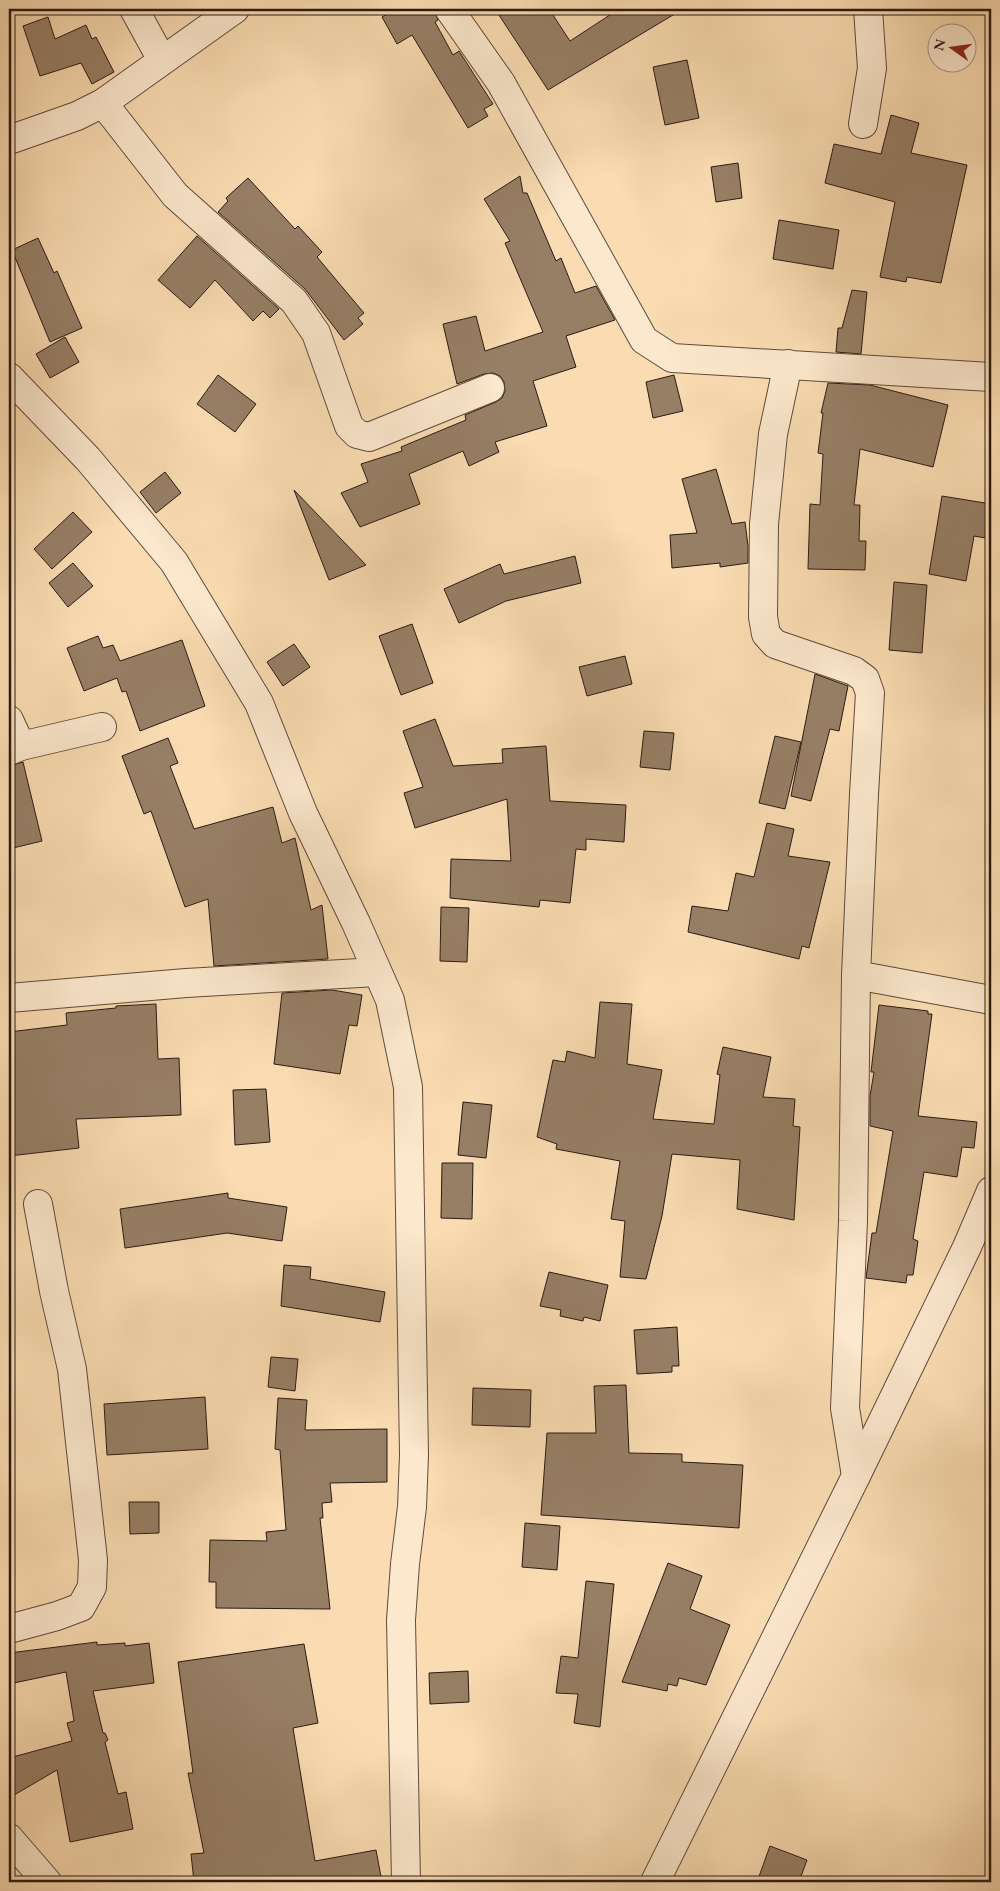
<svg xmlns="http://www.w3.org/2000/svg" width="1000" height="1891" viewBox="0 0 1000 1891" font-family="'EB Garamond',serif">
  <style>
    .building { fill: #977f66; stroke: #2b1a13 }
    .lines { fill: none; stroke-linecap: round; stroke-linejoin: round }
    .minor-casing { stroke: #5f4a3b; stroke-width: 30 }
    .minor { stroke: #fce8cd; stroke-width: 28 }
  </style>
  <rect width="100%" height="100%" fill="#fbdcb2"/>
  <filter id="stains"><feTurbulence type="fractalNoise" baseFrequency=".004" numOctaves="4"/><feColorMatrix values="0 0 0 0 .2 0 0 0 0 .09 0 0 0 0 .02 0 0 0 .5 -.17"/></filter>
  <radialGradient id="worn" r=".72"><stop offset=".6" stop-color="#630" stop-opacity="0"/><stop offset="1" stop-color="#630" stop-opacity=".3"/></radialGradient>
  <!-- building -->
  <g class="building">
    <path d="M 396,9 L 434,9 L 438,20 L 435,22 L 453,55 L 459,51 L 493,104 L 484,109 L 488,116 L 468,128 L 412,35 L 397,44 L 382,17 Z"/>
    <path d="M 495,9 L 549,9 L 570,41 L 619,9 L 683,9 L 548,90 Z"/>
    <path d="M 48,17 L 55,39 L 86,25 L 92,39 L 96,37 L 114,72 L 92,84 L 81,63 L 40,76 L 23,26 Z"/>
    <path d="M 687,60 L 699,118 L 665,125 L 653,67 Z"/>
    <path d="M 891,115 L 919,123 L 911,153 L 967,165 L 941,283 L 907,277 L 906,282 L 880,277 L 895,202 L 825,183 L 834,144 L 881,154 Z"/>
    <path d="M 738,163 L 742,198 L 716,202 L 711,167 Z"/>
    <path d="M 520,176 L 523,193 L 527,193 L 556,261 L 561,258 L 575,293 L 596,286 L 615,320 L 566,336 L 576,367 L 533,381 L 547,426 L 495,442 L 499,452 L 469,466 L 463,451 L 409,474 L 420,504 L 360,527 L 341,493 L 368,482 L 361,464 L 402,451 L 401,447 L 466,420 L 465,415 L 496,402 L 502,398 L 505,391 L 504,382 L 500,376 L 493,373 L 484,374 L 457,384 L 443,324 L 476,316 L 485,351 L 543,332 L 505,243 L 510,241 L 484,199 Z"/>
    <path d="M 248,178 L 295,229 L 298,226 L 322,252 L 317,257 L 364,313 L 358,318 L 363,324 L 344,340 L 305,289 L 218,212 L 228,201 L 226,198 Z"/>
    <path d="M 779,220 L 839,230 L 833,269 L 773,259 Z"/>
    <path d="M 197,236 L 279,309 L 270,318 L 263,311 L 253,321 L 215,280 L 190,308 L 158,280 Z"/>
    <path d="M 38,238 L 54,273 L 57,271 L 82,328 L 50,342 L 12,250 Z"/>
    <path d="M 852,290 L 867,292 L 861,354 L 836,352 L 838,328 L 842,328 Z"/>
    <path d="M 65,337 L 79,362 L 50,378 L 36,354 Z"/>
    <path d="M 218,375 L 256,404 L 235,432 L 197,404 Z"/>
    <path d="M 674,375 L 683,411 L 653,418 L 646,382 Z"/>
    <path d="M 828,383 L 870,385 L 948,405 L 933,467 L 860,449 L 854,505 L 860,505 L 859,541 L 866,541 L 865,570 L 808,569 L 810,504 L 820,505 L 823,454 L 818,453 L 823,413 L 821,413 Z"/>
    <path d="M 716,469 L 732,524 L 745,522 L 748,546 L 748,563 L 720,567 L 720,563 L 672,568 L 670,535 L 697,533 L 682,479 Z"/>
    <path d="M 165,472 L 181,493 L 156,513 L 140,492 Z"/>
    <path d="M 294,490 L 366,565 L 329,580 Z"/>
    <path d="M 942,496 L 991,504 L 991,539 L 974,536 L 966,581 L 929,574 Z"/>
    <path d="M 73,512 L 92,532 L 52,569 L 34,549 Z"/>
    <path d="M 575,556 L 581,583 L 506,601 L 459,623 L 444,589 L 500,564 L 504,574 Z"/>
    <path d="M 73,563 L 93,586 L 68,607 L 49,583 Z"/>
    <path d="M 894,582 L 927,585 L 922,653 L 889,650 Z"/>
    <path d="M 412,624 L 433,683 L 401,695 L 379,636 Z"/>
    <path d="M 98,636 L 103,648 L 113,645 L 120,661 L 182,640 L 205,706 L 140,731 L 126,691 L 122,692 L 117,678 L 84,691 L 67,648 Z"/>
    <path d="M 294,644 L 310,667 L 283,686 L 267,662 Z"/>
    <path d="M 625,656 L 632,684 L 587,696 L 579,667 Z"/>
    <path d="M 815,674 L 848,686 L 839,731 L 830,729 L 811,801 L 791,796 Z"/>
    <path d="M 435,719 L 453,766 L 503,763 L 502,749 L 546,746 L 550,801 L 626,805 L 624,842 L 586,839 L 586,850 L 576,849 L 570,903 L 540,900 L 539,907 L 450,898 L 451,859 L 511,861 L 507,799 L 415,828 L 404,793 L 423,787 L 403,731 Z"/>
    <path d="M 644,731 L 674,733 L 670,770 L 640,767 Z"/>
    <path d="M 775,736 L 801,742 L 785,809 L 759,803 Z"/>
    <path d="M 168,738 L 178,763 L 170,766 L 194,829 L 273,807 L 282,843 L 295,838 L 311,910 L 322,905 L 328,959 L 214,966 L 208,899 L 185,907 L 151,811 L 144,814 L 122,756 Z"/>
    <path d="M 23,762 L 42,841 L 9,849 L 9,766 Z"/>
    <path d="M 767,823 L 794,829 L 788,856 L 830,862 L 809,948 L 802,946 L 799,959 L 688,932 L 692,906 L 728,911 L 736,873 L 754,877 Z"/>
    <path d="M 441,907 L 469,908 L 467,962 L 440,961 Z"/>
    <path d="M 332,990 L 362,995 L 357,1026 L 349,1025 L 340,1074 L 274,1064 L 282,993 Z"/>
    <path d="M 600,1002 L 632,1004 L 627,1064 L 662,1070 L 653,1119 L 714,1124 L 720,1075 L 717,1074 L 723,1047 L 771,1057 L 763,1097 L 795,1099 L 793,1126 L 800,1127 L 794,1220 L 737,1209 L 740,1160 L 672,1154 L 662,1216 L 646,1279 L 620,1277 L 625,1221 L 611,1219 L 620,1161 L 556,1149 L 557,1144 L 537,1137 L 553,1060 L 565,1062 L 567,1051 L 595,1058 Z"/>
    <path d="M 156,1004 L 158,1059 L 179,1058 L 181,1115 L 76,1119 L 79,1148 L 9,1156 L 9,1032 L 67,1025 L 66,1013 L 116,1008 L 116,1006 Z"/>
    <path d="M 879,1005 L 928,1011 L 928,1014 L 932,1014 L 918,1116 L 977,1122 L 974,1148 L 962,1147 L 957,1177 L 924,1172 L 913,1239 L 918,1241 L 913,1275 L 907,1275 L 906,1283 L 866,1278 L 872,1233 L 876,1233 L 893,1131 L 870,1126 L 870,1096 L 874,1072 L 871,1072 Z"/>
    <path d="M 266,1089 L 270,1142 L 235,1145 L 233,1090 Z"/>
    <path d="M 463,1102 L 492,1105 L 486,1158 L 458,1155 Z"/>
    <path d="M 442,1163 L 473,1163 L 472,1219 L 441,1218 Z"/>
    <path d="M 228,1193 L 228,1198 L 287,1207 L 282,1241 L 227,1233 L 125,1248 L 120,1209 Z"/>
    <path d="M 284,1265 L 311,1267 L 310,1279 L 385,1292 L 380,1322 L 281,1306 Z"/>
    <path d="M 549,1272 L 608,1285 L 600,1321 L 584,1317 L 583,1321 L 560,1316 L 561,1310 L 540,1306 Z"/>
    <path d="M 677,1327 L 679,1366 L 672,1366 L 672,1372 L 637,1374 L 634,1330 Z"/>
    <path d="M 271,1357 L 298,1359 L 295,1391 L 268,1387 Z"/>
    <path d="M 626,1385 L 629,1453 L 682,1454 L 682,1462 L 743,1465 L 739,1528 L 541,1515 L 547,1433 L 596,1433 L 594,1386 Z"/>
    <path d="M 473,1388 L 531,1390 L 530,1427 L 472,1425 Z"/>
    <path d="M 205,1397 L 208,1449 L 107,1455 L 104,1404 Z"/>
    <path d="M 278,1398 L 307,1400 L 305,1430 L 387,1429 L 387,1482 L 330,1483 L 332,1502 L 322,1503 L 323,1518 L 320,1518 L 330,1609 L 216,1608 L 216,1582 L 209,1582 L 210,1540 L 267,1541 L 266,1532 L 286,1530 L 280,1450 L 275,1449 Z"/>
    <path d="M 129,1502 L 159,1502 L 159,1533 L 130,1534 Z"/>
    <path d="M 525,1523 L 560,1526 L 557,1570 L 522,1567 Z"/>
    <path d="M 668,1563 L 702,1576 L 690,1609 L 730,1625 L 706,1685 L 679,1678 L 677,1686 L 668,1684 L 667,1691 L 622,1682 Z"/>
    <path d="M 586,1581 L 614,1584 L 600,1727 L 574,1723 L 578,1694 L 556,1693 L 561,1656 L 578,1658 Z"/>
    <path d="M 97,1642 L 97,1645 L 125,1643 L 125,1646 L 149,1643 L 154,1683 L 93,1691 L 103,1733 L 105,1733 L 108,1740 L 105,1742 L 118,1794 L 126,1792 L 133,1829 L 70,1842 L 57,1770 L 9,1798 L 9,1758 L 72,1741 L 67,1723 L 74,1721 L 66,1672 L 9,1684 L 9,1653 Z"/>
    <path d="M 304,1644 L 318,1723 L 293,1728 L 315,1861 L 376,1850 L 382,1882 L 194,1882 L 191,1854 L 204,1853 L 188,1773 L 193,1773 L 178,1662 Z"/>
    <path d="M 468,1671 L 469,1702 L 430,1704 L 429,1673 Z"/>
    <path d="M 770,1846 L 807,1860 L 799,1882 L 757,1882 Z"/>
  </g>
  <g class="lines">
    <!-- minor casing -->
    <g class="minor-casing">
      <g id="minor">
        <path d="M 134,9 L 162,60"/>
        <path d="M 449,9 L 501,83 L 644,340 L 672,358 L 991,377"/>
        <path d="M 103,103 L 175,195 L 294,301 L 316,333 L 349,426 L 357,434 L 369,437 L 490,388"/>
        <path d="M 863,124 L 872,68 L 868,9"/>
        <path d="M 9,140 L 77,116 L 103,103 L 235,9"/>
        <path d="M 788,364 L 773,434 L 764,524 L 763,617 L 766,634 L 775,644 L 854,671 L 865,679 L 870,693 L 864,794 L 856,975 L 853,1221 L 845,1408 L 856,1476"/>
        <path d="M 9,377 L 88,459 L 174,562 L 259,703 L 303,813 L 356,923 L 390,1000 L 408,1087 L 414,1455 L 412,1507 L 405,1564 L 401,1620 L 406,1882"/>
        <path d="M 9,720 L 21,746"/>
        <path d="M 9,751 L 21,746 L 102,727"/>
        <path d="M 856,975 L 991,1000"/>
        <path d="M 9,998 L 186,983 L 377,972"/>
        <path d="M 9,1629 L 57,1616 L 81,1607 L 92,1587 L 93,1560 L 72,1369 L 54,1291 L 38,1204"/>
        <path d="M 9,1838 L 47,1882"/>
        <path d="M 655,1882 L 856,1476 L 967,1247 L 991,1191"/>
      </g>
    </g>
    <!-- minor -->
    <use href="#minor" class="minor"/>
  </g>
  <!-- margin -->
  <rect width="1000" height="1891" fill="none" stroke="#fbdcb2" stroke-width="30"/>
  <rect x="10" y="10" width="980" height="1871" fill="none" stroke="#2b1a13" stroke-width="2.5"/>
  <rect x="15" y="15" width="970" height="1861" fill="none" stroke="#2b1a13"/>
  <!-- north arrow -->
  <g transform="translate(952 48) rotate(284)"><circle r="24" fill="#fce8cd" stroke="#a89683"/>
  <path d="M0-4L9 19L0 12L-9 19Z" fill="#8f2418"/>
  <text y="-8" font-size="14" font-weight="bold" text-anchor="middle" fill="#2b1a13">N</text>
  </g>
  <rect width="100%" height="100%" filter="url(#stains)"/>
  <rect width="100%" height="100%" fill="url(#worn)"/>
</svg>
